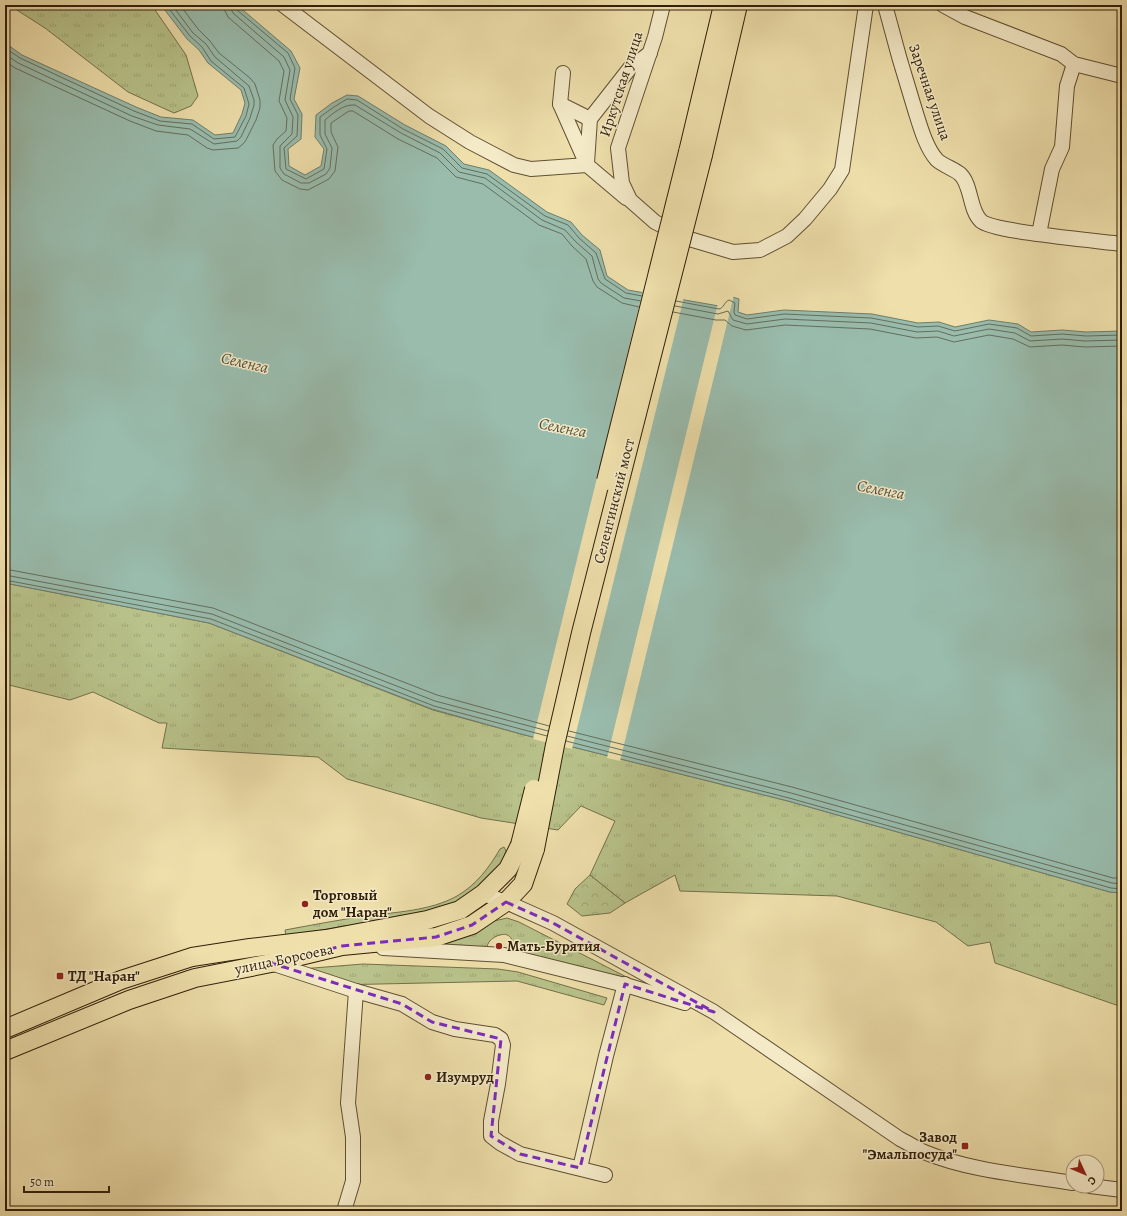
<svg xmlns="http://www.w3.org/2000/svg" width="1127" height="1216" viewBox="0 0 1127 1216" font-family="Alegreya,serif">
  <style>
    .grass { fill: url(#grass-tufts); stroke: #74704a }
    .forest { fill: url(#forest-crowns); stroke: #74704a }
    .water { fill: #99bcad; stroke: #6f7d6b }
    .pier { fill: #eedfab }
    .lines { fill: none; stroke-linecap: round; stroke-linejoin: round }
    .shore { stroke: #646e5b; stroke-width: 1 }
    .minor-casing { stroke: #604f32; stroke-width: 16 }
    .major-casing { stroke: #301f09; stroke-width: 20 }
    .minor { stroke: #f4eac8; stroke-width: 14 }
    .major { stroke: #eedfab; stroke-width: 18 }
    .major-bridge-casing { stroke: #301f09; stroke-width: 20; stroke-linecap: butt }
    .major-bridge { stroke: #eedfab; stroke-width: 18 }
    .marked { fill: none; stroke: #7b2cbf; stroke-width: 3; stroke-dasharray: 8 5; stroke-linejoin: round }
    .poi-dot { fill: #8f2418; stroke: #f4eac8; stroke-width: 1.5 }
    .labels { text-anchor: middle; stroke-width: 3; stroke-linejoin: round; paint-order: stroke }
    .street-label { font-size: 15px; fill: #301f09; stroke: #f4eac8 }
    .poi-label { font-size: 15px; font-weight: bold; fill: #301f09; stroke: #f4eac8; text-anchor: start }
    .water-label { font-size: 16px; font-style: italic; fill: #504e3a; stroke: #f4eac8 }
  </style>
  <defs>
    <pattern id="grass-tufts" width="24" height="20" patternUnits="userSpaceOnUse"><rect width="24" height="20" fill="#b8c28a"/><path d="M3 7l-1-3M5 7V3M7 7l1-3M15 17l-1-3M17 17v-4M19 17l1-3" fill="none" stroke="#9ea676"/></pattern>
    <pattern id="forest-crowns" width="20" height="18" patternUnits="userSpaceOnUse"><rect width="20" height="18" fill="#b8c28a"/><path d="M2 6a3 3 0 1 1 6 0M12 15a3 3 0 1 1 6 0" fill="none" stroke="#9ea676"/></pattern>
  </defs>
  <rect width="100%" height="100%" fill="#eedfab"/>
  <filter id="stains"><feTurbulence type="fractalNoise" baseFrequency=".005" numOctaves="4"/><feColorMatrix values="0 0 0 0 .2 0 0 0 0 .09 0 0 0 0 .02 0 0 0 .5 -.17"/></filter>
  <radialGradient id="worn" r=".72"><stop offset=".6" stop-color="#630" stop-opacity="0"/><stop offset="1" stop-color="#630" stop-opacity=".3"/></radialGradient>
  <!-- grass -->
  <g class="grass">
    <path d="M 9,5 L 150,5 L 153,7 L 186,55 L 198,96 L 191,106 L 174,113 L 128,92 L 45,28 Z"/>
    <path d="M 5,583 L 209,623 L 433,710 L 521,734 L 788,801 L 1110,892 L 1122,893 L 1122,1007 L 995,963 L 990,942 L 968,946 L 936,922 L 837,896 L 680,891 L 675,875 L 625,903 L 590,875 L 615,821 L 581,806 L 558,830 L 481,818 L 347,779 L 318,757 L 162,748 L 167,723 L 159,723 L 93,692 L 70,700 L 5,684 Z"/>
    <path d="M 504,847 L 506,851 L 502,863 L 462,903 L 418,919 L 345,926 L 286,936 L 285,930 C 312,925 338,920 366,916 C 396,912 430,911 457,896 C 476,885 489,868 500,849 Z"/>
    <path d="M 507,918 L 519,922 L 648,988 L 514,957 C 514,947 514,931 500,935 C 496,936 492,938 489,942 C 487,945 486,950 484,954 L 437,944 L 494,921 Z"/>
    <path d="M 363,964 L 498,969 L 518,972 L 607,998 L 604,1005 L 517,981 L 334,985 L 301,969 Z"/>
  </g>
  <!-- forest -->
  <path class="forest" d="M 590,875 L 625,903 L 610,913 L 582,916 L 567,904 L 575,889 Z"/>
  <!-- water -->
  <path class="water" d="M 161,5 L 237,5 L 291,51 L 300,68 L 294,99 L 302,114 L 301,139 L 288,149 L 289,166 L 305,175 L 321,166 L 324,149 L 315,137 L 316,115 L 332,103 L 347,95 L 358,96 L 405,125 L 446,146 L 464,164 L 489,170 L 547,212 L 571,222 L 582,235 L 600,250 L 607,276 L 628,290 L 719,306 L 726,295 L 739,299 L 738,312 L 747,315 L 784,310 L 872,314 L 918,323 L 939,322 L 955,327 L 989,320 L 1018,324 L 1031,332 L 1062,330 L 1086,332 L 1122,331 L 1122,893 L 1110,892 L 788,801 L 521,734 L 432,709 L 209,623 L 5,583 L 5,43 L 22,55 L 136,107 L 161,117 L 193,120 L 215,135 L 233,133 L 242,114 L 245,103 L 241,90 L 208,63 L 199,50 L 187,39 Z"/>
  <!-- pier -->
  <g class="pier">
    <path d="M 643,290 L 684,297 L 572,749 L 533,739 Z"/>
    <path d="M 726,293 L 734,295 L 620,761 L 607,758 L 718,303 Z"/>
  </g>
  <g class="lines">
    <!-- shore -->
    <g class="shore">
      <path d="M 224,5 L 225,11 L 228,17 L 279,61 L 284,71 L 279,101 L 287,118 L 286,131 L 277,139 L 273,145 L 275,171 L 282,180 L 300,189 L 308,190 L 329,179 L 335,171 L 338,147 L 331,132 L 331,123 L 349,111 L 353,111 L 398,139 L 437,158 L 456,177 L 483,184 L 539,225 L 562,234 L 572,246 L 586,259 L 593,281 L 597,287 L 622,303 L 639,307"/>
      <path d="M 230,5 L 231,9 L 233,13 L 284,57 L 290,70 L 285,100 L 293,117 L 292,134 L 280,146 L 280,168 L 284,174 L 301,183 L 309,183 L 326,174 L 330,168 L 332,148 L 325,134 L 325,120 C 333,113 344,104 355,105 L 401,133 L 440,153 L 459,172 L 485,178 L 542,220 L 565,230 L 576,242 L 592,256 L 598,279 L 601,283 L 624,298 L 641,301"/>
      <path d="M 235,5 L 237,10 L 288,53 L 295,68 L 290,99 L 298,115 L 297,136 L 284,148 L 286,169 L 306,179 L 324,169 L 327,149 L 320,135 L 320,117 L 334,107 L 347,99 L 357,100 L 403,129 L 443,149 L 462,168 L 487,174 L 545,216 L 568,225 L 579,238 L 596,253 L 605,279 L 626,293 L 642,296"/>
      <path d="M 5,48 L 20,58 L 134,111 L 160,121 L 192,124 L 214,139 L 235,137 L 246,116 L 249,104 L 244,88 L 211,61 L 202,47 L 190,36 L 166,5"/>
      <path d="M 5,54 L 18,63 L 132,116 L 158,125 L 190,129 L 214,144 L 237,141 L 241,137 L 250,118 L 254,105 L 254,100 L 249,86 L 215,57 L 206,44 L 193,33 L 172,5"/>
      <path d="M 5,61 L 15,68 L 130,121 L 156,131 L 188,135 L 207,148 L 213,150 L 238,148 L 243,144 L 246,140 L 256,120 L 260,108 L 260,100 L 255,84 L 250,78 L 219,53 L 210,41 L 198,29 L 180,5"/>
      <path d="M 676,301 L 719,309 C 724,308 724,302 729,300 L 735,303 L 734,312 L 735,315 L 747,319 L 784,314 L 871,318 L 918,327 L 938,326 L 955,331 L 989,324 L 1017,328 L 1031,336 L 1062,334 L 1086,336 L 1122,335"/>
      <path d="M 675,306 L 718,314 L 728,311 L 733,320 L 747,324 L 785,319 L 871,323 L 917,332 L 938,331 L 954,336 L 989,329 L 1015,333 L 1030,341 L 1062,339 L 1085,341 L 1122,340"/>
      <path d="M 673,312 L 716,320 L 725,320 L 732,326 L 746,330 L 785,325 L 870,329 L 916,338 L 937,337 L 954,342 L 989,335 L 1013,339 L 1030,347 L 1062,345 L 1085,347 L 1122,346"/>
      <path d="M 5,569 L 213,608 L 437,695 L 549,726"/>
      <path d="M 5,575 L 212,614 L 435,701 L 548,731"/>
      <path d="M 5,580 L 211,619 L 434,706 L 547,736"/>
      <path d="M 569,731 L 792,787 L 1113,878 L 1122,878"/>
      <path d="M 567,736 L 791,793 L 1112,883 L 1122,884"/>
      <path d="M 566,741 L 789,798 L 1111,888 L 1122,889"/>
    </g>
    <!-- minor casing -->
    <g class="minor-casing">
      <g id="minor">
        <path d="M 283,5 L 429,116 L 470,142 L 514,165 L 531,169 L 587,165"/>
        <path d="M 663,5 L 655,37 L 618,148 L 622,183 L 630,200 L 655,222 L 686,238 L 733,252 L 760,250 L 787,236 L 805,219 L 830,189 L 842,170 L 866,5"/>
        <path d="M 885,5 C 894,40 904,75 915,110 C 920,126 926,148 937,160 C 944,166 954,169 960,174 C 972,185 969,210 981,221 C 993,232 1100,241 1122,244"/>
        <path d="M 943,5 L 965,17 L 1061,54 L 1074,64 L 1122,76"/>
        <path d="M 563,73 L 560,104 L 587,165 L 626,198"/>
        <path d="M 560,104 L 590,119"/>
        <path d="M 587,163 L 590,119 L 630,68 L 650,53"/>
        <path d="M 1039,234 L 1052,169 L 1062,147 L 1067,86 L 1074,64"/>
        <path d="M 483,894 L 506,902 L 553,923 L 714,1012 L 900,1139 C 908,1143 916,1148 924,1152 C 970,1171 1024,1175 1073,1183"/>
        <path d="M 383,948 L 504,955 L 629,986 L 685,1003"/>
        <path d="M 271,963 L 356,991 L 402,1004 L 432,1022 L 455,1029 L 495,1035 L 501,1039 L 503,1045 L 498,1084 L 491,1121 L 491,1136 L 500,1143 L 520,1154 L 605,1175"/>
        <path d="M 580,1168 L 606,1056 L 625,984"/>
        <path d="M 1090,1186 L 1122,1190"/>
        <path d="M 344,1211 L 353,1181 L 353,1137 L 348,1103 L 356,991"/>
      </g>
    </g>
    <!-- major casing -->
    <g class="major-casing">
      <g id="major">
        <path d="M 688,152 L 723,5"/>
        <path d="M 703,155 L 738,5"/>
        <path d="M 5,1029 L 121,980 L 192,957 L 250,948 L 326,939 L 427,920 L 460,910 L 483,894 L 508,869 L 520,845"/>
        <path d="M 5,1051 L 129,1000 L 195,978 L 271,963 L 342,946 L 436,937 L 472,925 L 506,902 L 523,884 L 535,849"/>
      </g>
    </g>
    <!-- minor -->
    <use href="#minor" class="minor"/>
    <!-- major -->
    <use href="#major" class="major"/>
    <!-- major-bridge casing -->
    <g class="major-bridge-casing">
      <g id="major-bridge">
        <path d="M 606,481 L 688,152"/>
        <path d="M 520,845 L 534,789"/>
        <path d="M 535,849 L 555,745 L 581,633 L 703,155"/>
      </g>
    </g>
    <!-- major-bridge -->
    <use href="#major-bridge" class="major-bridge"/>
  </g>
  <!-- marked area -->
  <path class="marked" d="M 506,902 L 553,923 L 714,1012 L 625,984 L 580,1168 L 520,1154 L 491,1136 L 501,1039 L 432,1022 L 402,1004 L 271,963 L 342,946 L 436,937 L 472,925 Z"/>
  <!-- markers -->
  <g class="poi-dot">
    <circle cx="305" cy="904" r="4"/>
    <circle cx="499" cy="946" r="4"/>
    <rect x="56" y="972" width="8" height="8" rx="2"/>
    <circle cx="428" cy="1077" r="4"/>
    <rect x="961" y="1142" width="8" height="8" rx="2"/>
  </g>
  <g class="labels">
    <!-- street labels -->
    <g class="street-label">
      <text transform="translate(621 84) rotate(-72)" y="5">Иркутская улица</text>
      <text transform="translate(930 92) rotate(71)" y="5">Заречная улица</text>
      <text transform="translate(614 501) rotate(-76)" y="5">Селенгинский мост</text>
      <text transform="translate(284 959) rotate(-12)" y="5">улица Борсоева</text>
    </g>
    <!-- poi labels -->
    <g class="poi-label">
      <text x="313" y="900">Торговый<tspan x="313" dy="17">дом "Наран"</tspan></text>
      <text x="507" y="951">Мать-Бурятия</text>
      <text x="68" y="981">ТД "Наран"</text>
      <text x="436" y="1082">Изумруд</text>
      <text x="957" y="1142" text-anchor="end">Завод<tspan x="957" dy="17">"Эмальпосуда"</tspan></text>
    </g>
    <!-- water labels -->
    <g class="water-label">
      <text transform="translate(245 362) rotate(13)" y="6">Селенга</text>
      <text transform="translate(563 427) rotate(11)" y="6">Селенга</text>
      <text transform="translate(881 489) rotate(11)" y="6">Селенга</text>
    </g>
  </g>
  <!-- margin -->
  <rect width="1127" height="1216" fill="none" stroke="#eedfab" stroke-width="20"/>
  <rect x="6" y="6" width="1115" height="1204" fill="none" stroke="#301f09" stroke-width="2"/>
  <rect x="10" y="10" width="1107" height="1196" fill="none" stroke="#301f09"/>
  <!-- north arrow -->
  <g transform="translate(1085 1174) rotate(134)"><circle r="19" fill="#f4eac8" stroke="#a6997c"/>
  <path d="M0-3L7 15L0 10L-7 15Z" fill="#8f2418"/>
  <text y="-6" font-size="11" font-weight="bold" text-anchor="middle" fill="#301f09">С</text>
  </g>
  <!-- scale -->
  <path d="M24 1186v6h85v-6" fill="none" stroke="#301f09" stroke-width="2"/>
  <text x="30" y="1186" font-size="12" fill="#301f09" stroke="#f4eac8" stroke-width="3" paint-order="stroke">50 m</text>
  <rect width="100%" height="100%" filter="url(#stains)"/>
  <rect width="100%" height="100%" fill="url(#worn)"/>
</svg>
